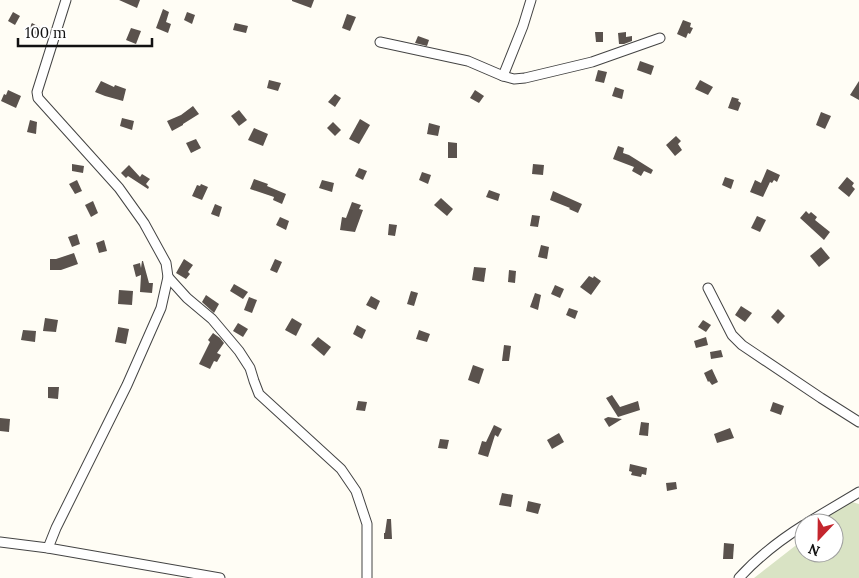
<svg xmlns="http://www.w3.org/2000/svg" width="859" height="578" viewBox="0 0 859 578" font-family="Lora,serif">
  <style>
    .cemetery { fill: #d9e3c4 }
    .building { fill: #5a524d }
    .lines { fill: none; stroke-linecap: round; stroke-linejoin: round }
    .minor-casing { stroke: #444; stroke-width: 11 }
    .minor { stroke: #fff; stroke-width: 9 }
  </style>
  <rect width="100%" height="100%" fill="#fffdf5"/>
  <!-- cemetery -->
  <path class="cemetery" d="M 845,500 L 859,504 L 859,578 L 754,578 L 804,539 L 804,553 L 834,553 L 834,523 L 821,523 Z"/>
  <!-- building -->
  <g class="building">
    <path d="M 119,0 L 140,0 L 137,8 Z"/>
    <path d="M 292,0 L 314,0 L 311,8 L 292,1 Z"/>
    <path d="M 163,9 L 169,12 L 166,22 L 171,24 L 168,33 L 156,28 Z"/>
    <path d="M 13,12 L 20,16 L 15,25 L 8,21 Z"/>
    <path d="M 187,12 L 195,15 L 192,24 L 184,20 Z"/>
    <path d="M 347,14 L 356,17 L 350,31 L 342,28 Z"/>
    <path d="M 683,20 L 691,23 L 690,27 L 693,28 L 690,34 L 688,33 L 686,38 L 677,34 Z"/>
    <path d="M 32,23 L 41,28 L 35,39 L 26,34 Z"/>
    <path d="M 235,23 L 248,26 L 246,33 L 233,30 Z"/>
    <path d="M 131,28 L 141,31 L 136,44 L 126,40 Z"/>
    <path d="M 595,32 L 603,32 L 603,42 L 596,42 Z"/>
    <path d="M 626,32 L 626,37 L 632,36 L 632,41 L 624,44 L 619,44 L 618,33 Z"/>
    <path d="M 418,36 L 429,40 L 427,46 L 415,43 Z"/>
    <path d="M 640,61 L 654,66 L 651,75 L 637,70 Z"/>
    <path d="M 598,70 L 607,72 L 604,83 L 595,81 Z"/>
    <path d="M 269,80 L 281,83 L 278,91 L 267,88 Z"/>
    <path d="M 700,80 L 713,87 L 708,95 L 695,89 Z"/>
    <path d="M 101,81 L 114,87 L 115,85 L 126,89 L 123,101 L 105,96 L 95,92 Z"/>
    <path d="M 859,81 L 859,100 L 850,95 Z"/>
    <path d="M 615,87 L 624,90 L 622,99 L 612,96 Z"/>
    <path d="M 8,90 L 21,96 L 16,108 L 1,101 L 4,94 L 6,95 Z"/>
    <path d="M 475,90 L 484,96 L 479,103 L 470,98 Z"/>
    <path d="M 335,94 L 341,98 L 335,107 L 328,102 Z"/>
    <path d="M 732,97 L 739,99 L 738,101 L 741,103 L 738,111 L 728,108 Z"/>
    <path d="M 193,106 L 199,114 L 183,124 L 183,125 L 172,131 L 167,121 L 181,115 Z"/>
    <path d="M 239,110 L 247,120 L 239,126 L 231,116 Z"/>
    <path d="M 821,112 L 831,116 L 825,129 L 816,125 Z"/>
    <path d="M 122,118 L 134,121 L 132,130 L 120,126 Z"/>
    <path d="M 360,119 L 370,125 L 359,144 L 349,139 Z"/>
    <path d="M 30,120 L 37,122 L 36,134 L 27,132 Z"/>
    <path d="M 333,122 L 341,130 L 335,136 L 327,128 Z"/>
    <path d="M 429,123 L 440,126 L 438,136 L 427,134 Z"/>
    <path d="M 254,128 L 268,134 L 263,146 L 248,140 Z"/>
    <path d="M 676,136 L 681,141 L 678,144 L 682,150 L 675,156 L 666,145 Z"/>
    <path d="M 196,139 L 201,148 L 191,153 L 186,143 Z"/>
    <path d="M 448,142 L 457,143 L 457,158 L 448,158 Z"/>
    <path d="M 618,146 L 624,148 L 623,153 L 629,155 L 653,170 L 651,174 L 644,171 L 641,176 L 632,171 L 634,167 L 613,159 Z"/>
    <path d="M 72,164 L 84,166 L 83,173 L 72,171 Z"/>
    <path d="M 533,164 L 544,165 L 543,175 L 532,174 Z"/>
    <path d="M 129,165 L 140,177 L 142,174 L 150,179 L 146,184 L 149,187 L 148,189 L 128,176 L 126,178 L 121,173 Z"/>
    <path d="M 359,168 L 367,171 L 363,180 L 355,176 Z"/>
    <path d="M 767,169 L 780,175 L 777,182 L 774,180 L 772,183 L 770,182 L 763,197 L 750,192 L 755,180 L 761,183 Z"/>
    <path d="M 422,172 L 431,175 L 428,184 L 419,180 Z"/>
    <path d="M 725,177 L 734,180 L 731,189 L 722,185 Z"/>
    <path d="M 847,177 L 854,183 L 852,186 L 855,189 L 849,197 L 838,188 Z"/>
    <path d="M 254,179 L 268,184 L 267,186 L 286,194 L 282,204 L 273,200 L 274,197 L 250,189 Z"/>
    <path d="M 77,180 L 82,191 L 75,194 L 69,184 Z"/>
    <path d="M 322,180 L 334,183 L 332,192 L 319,188 Z"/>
    <path d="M 201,184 L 208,187 L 202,200 L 192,196 L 197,185 L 200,186 Z"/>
    <path d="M 489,190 L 500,194 L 498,201 L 486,197 Z"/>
    <path d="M 553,191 L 582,204 L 578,213 L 569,209 L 570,208 L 550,200 Z"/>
    <path d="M 441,198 L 453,209 L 447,216 L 434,205 Z"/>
    <path d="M 93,201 L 98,213 L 91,217 L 85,205 Z"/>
    <path d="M 352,202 L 361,205 L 359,209 L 363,210 L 355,232 L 340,230 L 342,217 L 346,218 Z"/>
    <path d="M 215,204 L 222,207 L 219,217 L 211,214 Z"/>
    <path d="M 806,211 L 809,214 L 811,212 L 817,217 L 815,220 L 830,232 L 824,240 L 800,218 Z"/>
    <path d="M 532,215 L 540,216 L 538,227 L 530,226 Z"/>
    <path d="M 757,216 L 766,220 L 760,232 L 751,228 Z"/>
    <path d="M 280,217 L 289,221 L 286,230 L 276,225 Z"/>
    <path d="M 389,224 L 397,225 L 395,236 L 388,235 Z"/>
    <path d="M 77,234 L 80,244 L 72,247 L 68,237 Z"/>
    <path d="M 104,240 L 107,251 L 99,253 L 96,243 Z"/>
    <path d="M 541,245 L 549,247 L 547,259 L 538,257 Z"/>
    <path d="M 821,247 L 830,258 L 819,267 L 810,256 Z"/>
    <path d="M 74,253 L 78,264 L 61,270 L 50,270 L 50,259 L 56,259 Z"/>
    <path d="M 184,259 L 193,265 L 188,272 L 190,274 L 186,279 L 176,273 Z"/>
    <path d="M 275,259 L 282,262 L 277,273 L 270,270 Z"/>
    <path d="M 142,261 L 143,261 L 149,283 L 153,283 L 152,293 L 140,292 L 141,275 L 136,277 L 133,265 L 140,263 L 141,268 Z"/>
    <path d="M 474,267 L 486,268 L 484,282 L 472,280 Z"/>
    <path d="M 509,270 L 516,271 L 515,283 L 508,282 Z"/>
    <path d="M 589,276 L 593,278 L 594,276 L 601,281 L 591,295 L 580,287 Z"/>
    <path d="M 234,284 L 248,292 L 243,299 L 230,291 Z"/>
    <path d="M 555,285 L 564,289 L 560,298 L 551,294 Z"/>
    <path d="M 119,290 L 133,291 L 132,305 L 118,304 Z"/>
    <path d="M 411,291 L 418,293 L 414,306 L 407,304 Z"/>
    <path d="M 535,293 L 541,295 L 538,310 L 530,307 Z"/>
    <path d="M 206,295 L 219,304 L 214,313 L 202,302 Z"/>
    <path d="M 371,296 L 380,301 L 376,310 L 366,305 Z"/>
    <path d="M 249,297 L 257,300 L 252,313 L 244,310 Z"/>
    <path d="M 741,306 L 752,313 L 745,322 L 735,315 Z"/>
    <path d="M 569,308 L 578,311 L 575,319 L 566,315 Z"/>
    <path d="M 778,309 L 785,316 L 778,324 L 771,317 Z"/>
    <path d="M 45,318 L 58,320 L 56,332 L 43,331 Z"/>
    <path d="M 292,318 L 302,324 L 296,336 L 285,330 Z"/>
    <path d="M 703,320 L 711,325 L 706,332 L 698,327 Z"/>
    <path d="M 238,323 L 248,329 L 243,337 L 233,331 Z"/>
    <path d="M 357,325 L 366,330 L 362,339 L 353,334 Z"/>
    <path d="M 118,327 L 129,329 L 126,344 L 115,342 Z"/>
    <path d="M 23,330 L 36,331 L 35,342 L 21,340 Z"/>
    <path d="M 419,330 L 430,334 L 427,342 L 416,339 Z"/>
    <path d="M 213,333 L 220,338 L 224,343 L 217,353 L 221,355 L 217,362 L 214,361 L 210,369 L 199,364 L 210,342 L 208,340 Z"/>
    <path d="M 318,337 L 331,347 L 324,356 L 311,345 Z"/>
    <path d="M 706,337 L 708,345 L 696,348 L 694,341 Z"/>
    <path d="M 504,345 L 511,346 L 509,361 L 502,361 Z"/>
    <path d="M 721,350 L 723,357 L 711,359 L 710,352 Z"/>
    <path d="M 473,365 L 484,369 L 479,384 L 468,380 Z"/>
    <path d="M 712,369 L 718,382 L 712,385 L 709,381 L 708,382 L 704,373 Z"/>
    <path d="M 48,387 L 59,387 L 58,399 L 48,398 Z"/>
    <path d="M 612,395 L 620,407 L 638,401 L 640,410 L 618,417 L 606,398 Z"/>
    <path d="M 358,401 L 367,402 L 365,411 L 356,410 Z"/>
    <path d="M 773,402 L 784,406 L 781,415 L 770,411 Z"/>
    <path d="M 608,417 L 622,419 L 609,427 L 604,419 Z"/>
    <path d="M 0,418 L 10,419 L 9,432 L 0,431 Z"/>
    <path d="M 641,422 L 649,423 L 648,436 L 639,435 Z"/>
    <path d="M 494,425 L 502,429 L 498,437 L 495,435 L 488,457 L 478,454 L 482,441 L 486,442 Z"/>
    <path d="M 730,428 L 734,438 L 717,443 L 714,434 Z"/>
    <path d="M 559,433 L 564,442 L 552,449 L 547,440 Z"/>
    <path d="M 440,439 L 449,440 L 447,449 L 438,448 Z"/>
    <path d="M 630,464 L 647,468 L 646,475 L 642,474 L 641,477 L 631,475 L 632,472 L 629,471 Z"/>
    <path d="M 676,482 L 677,489 L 667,491 L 666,483 Z"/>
    <path d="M 502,493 L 513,495 L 511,507 L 499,505 Z"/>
    <path d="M 528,501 L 541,504 L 538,514 L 526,511 Z"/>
    <path d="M 387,519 L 391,519 L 392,539 L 384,539 L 384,533 L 385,533 Z"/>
    <path d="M 724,543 L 734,544 L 733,559 L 723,559 Z"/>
  </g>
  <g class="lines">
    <!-- minor casing -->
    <g class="minor-casing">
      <g id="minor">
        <path d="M 380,42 L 468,61 L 503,76 L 514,79 L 525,78 L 546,73 L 592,62 L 660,38"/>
        <path d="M 503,76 L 523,26 L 531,0"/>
        <path d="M 168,277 L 187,298 L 212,319 L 239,351 L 250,368 L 254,381 L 259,394 L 341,469 L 356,491 L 367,524 L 367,578"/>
        <path d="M 708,288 L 732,335 L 742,345 L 821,398 L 859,422"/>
        <path d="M 807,523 L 859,492"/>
        <path d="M 0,542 L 48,548 L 220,578"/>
        <path d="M 48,548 L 56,528 L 127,385 L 161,308 L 168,277 L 166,263 L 144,223 L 119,188 L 38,98 L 37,92 L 66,0"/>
        <path d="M 739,578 C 758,557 780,540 804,525"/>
      </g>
    </g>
    <!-- minor -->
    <use href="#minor" class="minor"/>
  </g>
  <!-- north arrow -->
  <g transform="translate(819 538) rotate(202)"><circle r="24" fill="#ffffff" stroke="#a0a0a0"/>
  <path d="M0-4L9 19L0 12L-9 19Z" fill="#c4262e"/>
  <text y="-8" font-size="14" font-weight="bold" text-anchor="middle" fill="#111111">N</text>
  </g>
  <!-- scale -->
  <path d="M18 38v8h134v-8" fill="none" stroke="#111111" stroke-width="2.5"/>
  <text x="25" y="38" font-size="15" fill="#111111" stroke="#ffffff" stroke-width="4" paint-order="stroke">100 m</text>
</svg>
